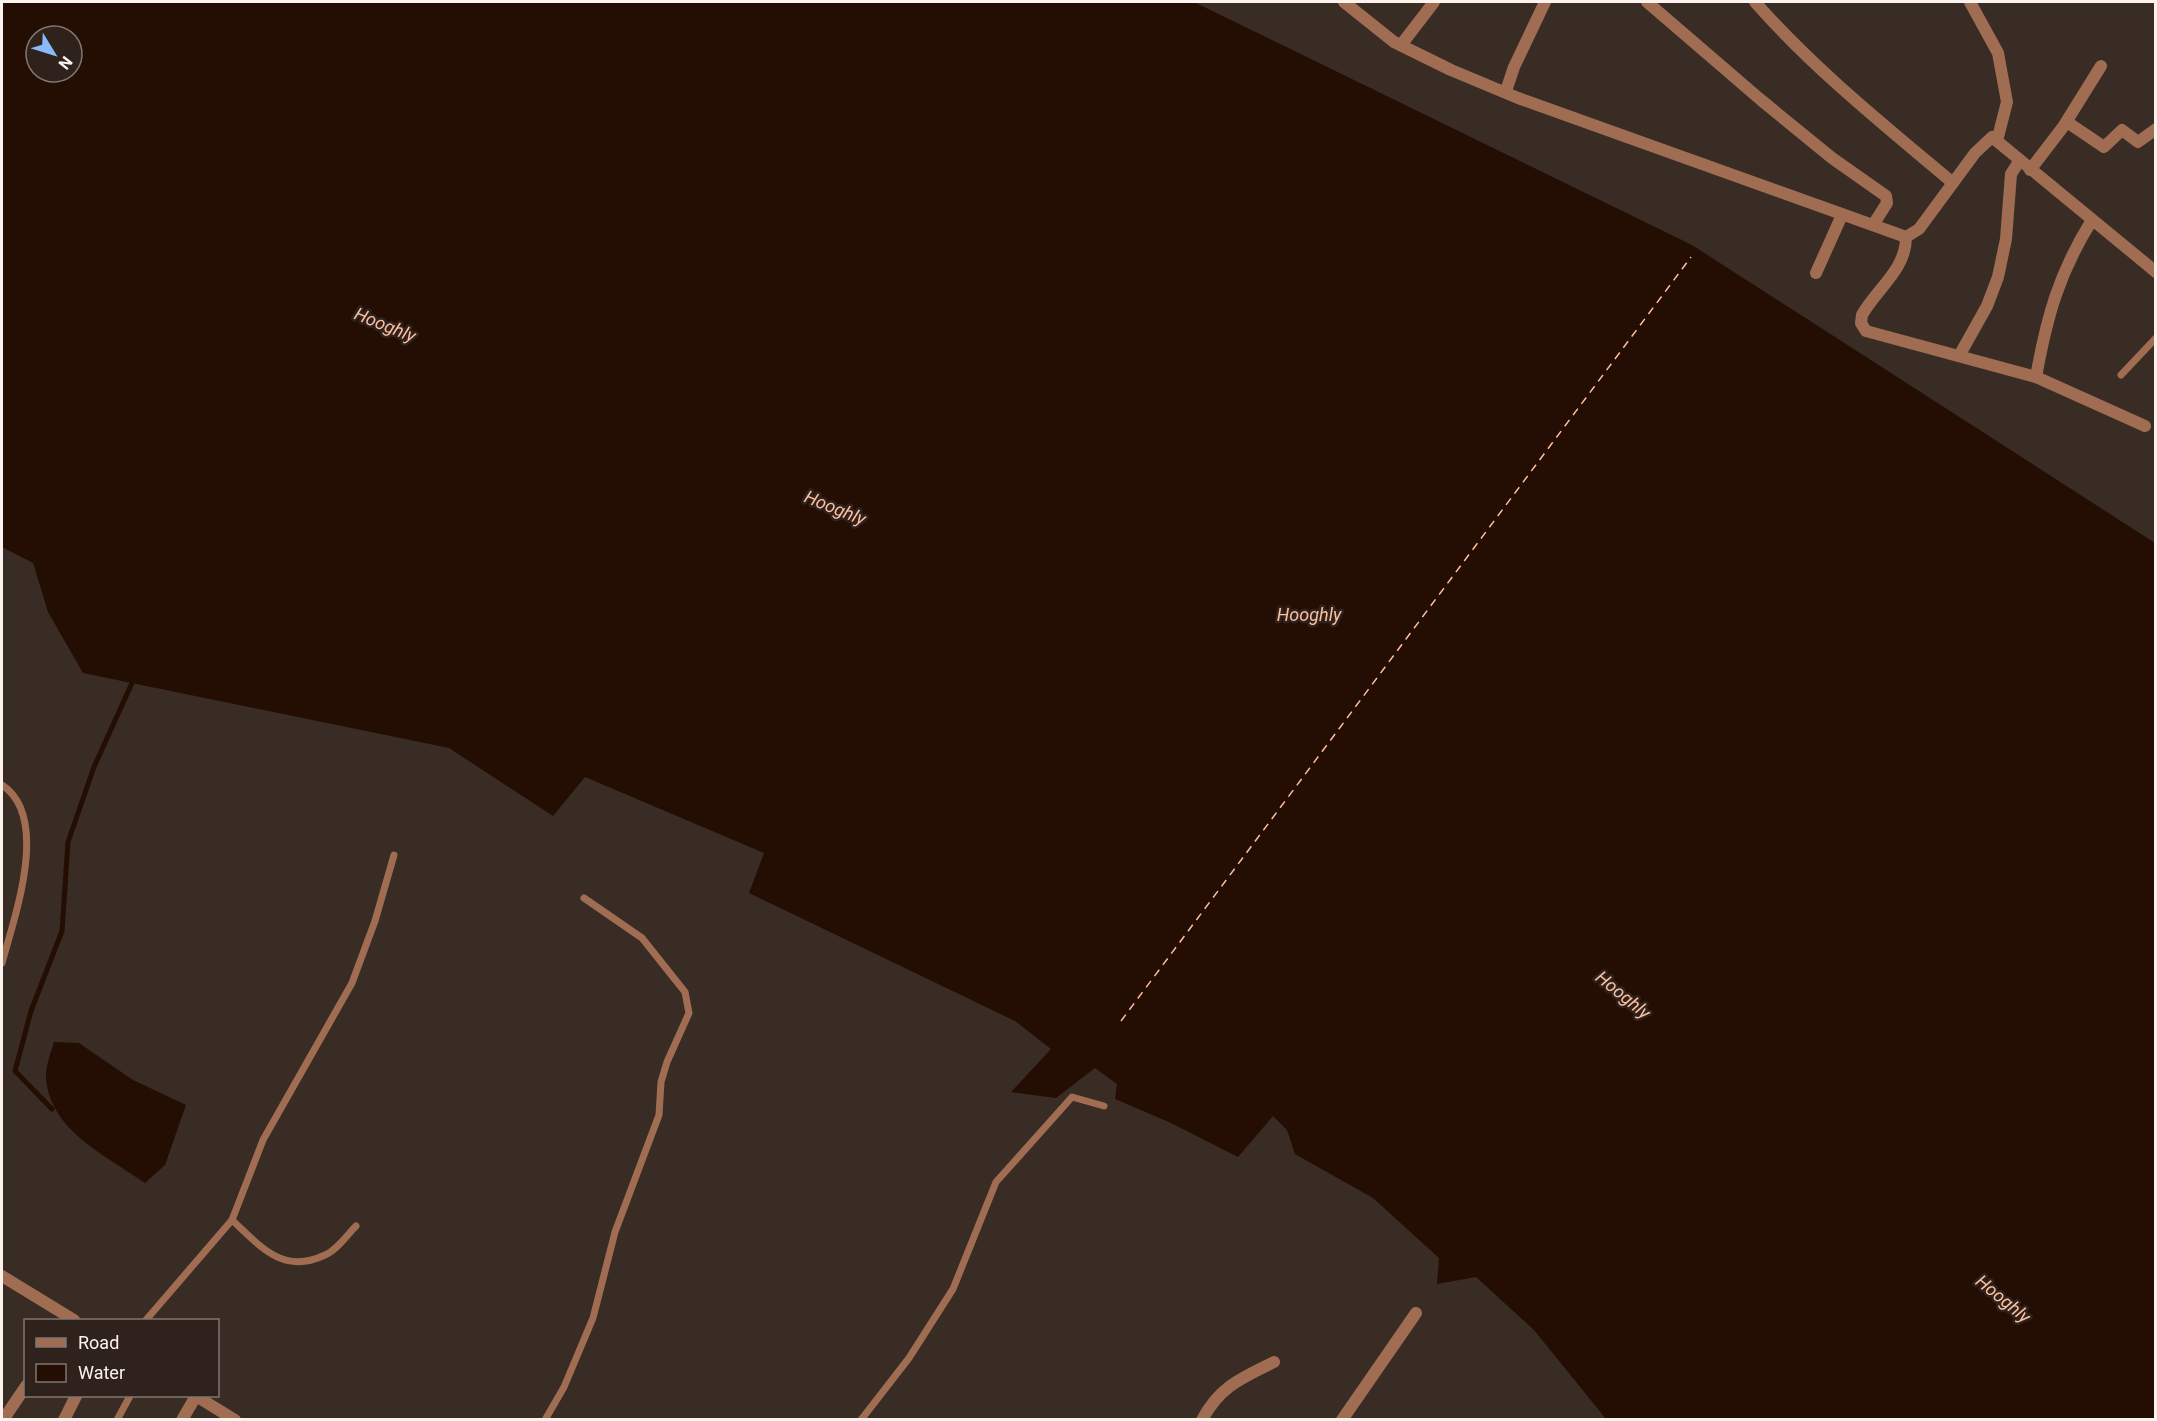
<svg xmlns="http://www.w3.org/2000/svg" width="2157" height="1421" viewBox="0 0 2157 1421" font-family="Roboto,sans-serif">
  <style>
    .water { fill: #240d03; fill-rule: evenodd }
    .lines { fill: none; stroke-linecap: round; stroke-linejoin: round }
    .stream { stroke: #240d03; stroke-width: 5 }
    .ferry { stroke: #febf9f; stroke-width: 1.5; stroke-dasharray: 8 6; stroke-linecap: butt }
    .service { stroke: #a06d52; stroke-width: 7 }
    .minor { stroke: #a06d52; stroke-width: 12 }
    .tertiary { stroke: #a06d52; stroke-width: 12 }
    .labels { text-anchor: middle; stroke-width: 5; stroke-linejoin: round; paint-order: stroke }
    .water-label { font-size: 18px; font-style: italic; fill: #febf9f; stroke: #2f221c }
  </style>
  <rect width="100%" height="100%" fill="#392c25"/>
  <!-- water -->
  <g class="water">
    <path d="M 2,2 L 1194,2 L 1692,245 L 2155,543 L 2155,1419 L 1606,1419 L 1534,1330 L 1476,1277 L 1437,1284 L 1439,1258 L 1373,1198 L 1295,1154 L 1287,1130 L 1273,1116 L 1238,1157 L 1171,1123 L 1115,1099 L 1117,1084 L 1095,1068 L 1056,1098 L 1011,1092 L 1051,1049 L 1015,1021 L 749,893 L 764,853 L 585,777 L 553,816 L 449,748 L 83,673 L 48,612 L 33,563 L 2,547 ZM 36,36 L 72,36 L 72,72 L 36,72 Z"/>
    <path d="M 54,1042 L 79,1043 L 133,1080 L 186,1105 L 165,1165 L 145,1183 C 107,1156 50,1131 46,1078 C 45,1067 51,1053 54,1042 Z"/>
  </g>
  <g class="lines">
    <!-- stream -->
    <path class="stream" d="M 52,1109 L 15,1071 L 31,1011 L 62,931 L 68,842 L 94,767 L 132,683"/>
    <!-- ferry -->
    <path class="ferry" d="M 1121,1021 L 1691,257"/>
    <!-- service -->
    <g class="service">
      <path d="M 2121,375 L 2156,338"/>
      <path d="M 2,785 C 51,817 14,918 2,963"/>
      <path d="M 232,1220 C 261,1247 283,1275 325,1255 C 337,1250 347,1235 356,1226"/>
      <path d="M 146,1320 L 232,1220 L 263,1140 L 352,983 L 375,921 L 394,855"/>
      <path d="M 117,1420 L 130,1396"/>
      <path d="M 545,1420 L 564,1387 L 593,1318 L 615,1232 L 659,1115 L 661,1082 L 667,1062 L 689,1013 L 685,992 L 642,938 L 584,898"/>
      <path d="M 861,1420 L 909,1358 L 953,1289 L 996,1182 L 1072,1097 L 1104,1106"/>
    </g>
    <!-- minor -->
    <g class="minor">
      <path d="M 1647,2 L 1761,100 L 1832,158 L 1886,196 L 1887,203 L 1873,225"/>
      <path d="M 1755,2 C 1814,69 1884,125 1953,183"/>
      <path d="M 1970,2 L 1998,53 L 2007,102 L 1997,141"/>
      <path d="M 1401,45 L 1434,2"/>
      <path d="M 1506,91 L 1514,67 L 1545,2"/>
      <path d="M 2067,122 L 2104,147 L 2122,130 L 2138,142 L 2156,129"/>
      <path d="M 2030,170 L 2063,127 L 2101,66"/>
      <path d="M 1906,237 C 1906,270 1877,288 1862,315 L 1861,323 L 1866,331 L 2036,377 L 2145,426"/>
      <path d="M 1816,273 L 1842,215"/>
      <path d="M 1959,356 L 1987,306 L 1998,277 L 2006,239 L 2011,174 L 2020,160"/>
      <path d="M 2036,377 C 2047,316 2059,273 2092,220"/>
      <path d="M 3,1420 L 26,1386"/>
      <path d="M 64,1420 L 76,1396"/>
      <path d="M 182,1420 L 196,1396"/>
      <path d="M 1202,1420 C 1220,1386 1242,1378 1274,1362"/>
      <path d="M 1342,1420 L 1416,1313"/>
    </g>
    <!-- tertiary -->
    <g class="tertiary">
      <path d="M 1344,2 L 1394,42 L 1451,70 L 1518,98 L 1906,237 L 1919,229 L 1975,153 L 1992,137 L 2156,272"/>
      <path d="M 2,1276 L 74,1320"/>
      <path d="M 196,1396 L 235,1420"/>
    </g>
  </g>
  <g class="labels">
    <!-- water labels -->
    <g class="water-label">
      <text transform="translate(385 325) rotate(22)" y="6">Hooghly</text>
      <text transform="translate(835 508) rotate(22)" y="6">Hooghly</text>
      <text x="1309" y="621">Hooghly</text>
      <text transform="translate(1623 995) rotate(39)" y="6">Hooghly</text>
      <text transform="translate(2003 1299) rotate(39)" y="6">Hooghly</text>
    </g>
  </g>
  <!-- border -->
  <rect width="2157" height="1421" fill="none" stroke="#fcf3ee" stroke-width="6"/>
  <!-- legend -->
  <rect x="24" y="1319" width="195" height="78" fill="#2f221c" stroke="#817670" stroke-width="1.5"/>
  <rect x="36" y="1338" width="30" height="9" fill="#a06d52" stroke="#817670" stroke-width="1.5"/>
  <text x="78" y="1349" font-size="18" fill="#fcf3ee">Road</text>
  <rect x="36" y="1364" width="30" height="18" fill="#240d03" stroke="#817670" stroke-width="1.5"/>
  <text x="78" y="1379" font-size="18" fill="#fcf3ee">Water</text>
  <!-- north arrow -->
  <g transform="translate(54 54) rotate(128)"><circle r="28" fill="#2f221c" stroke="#817670" stroke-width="1.5"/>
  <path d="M0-4.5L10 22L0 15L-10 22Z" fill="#8cb9fc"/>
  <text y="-9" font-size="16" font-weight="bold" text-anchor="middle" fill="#fcf3ee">N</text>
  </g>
</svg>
